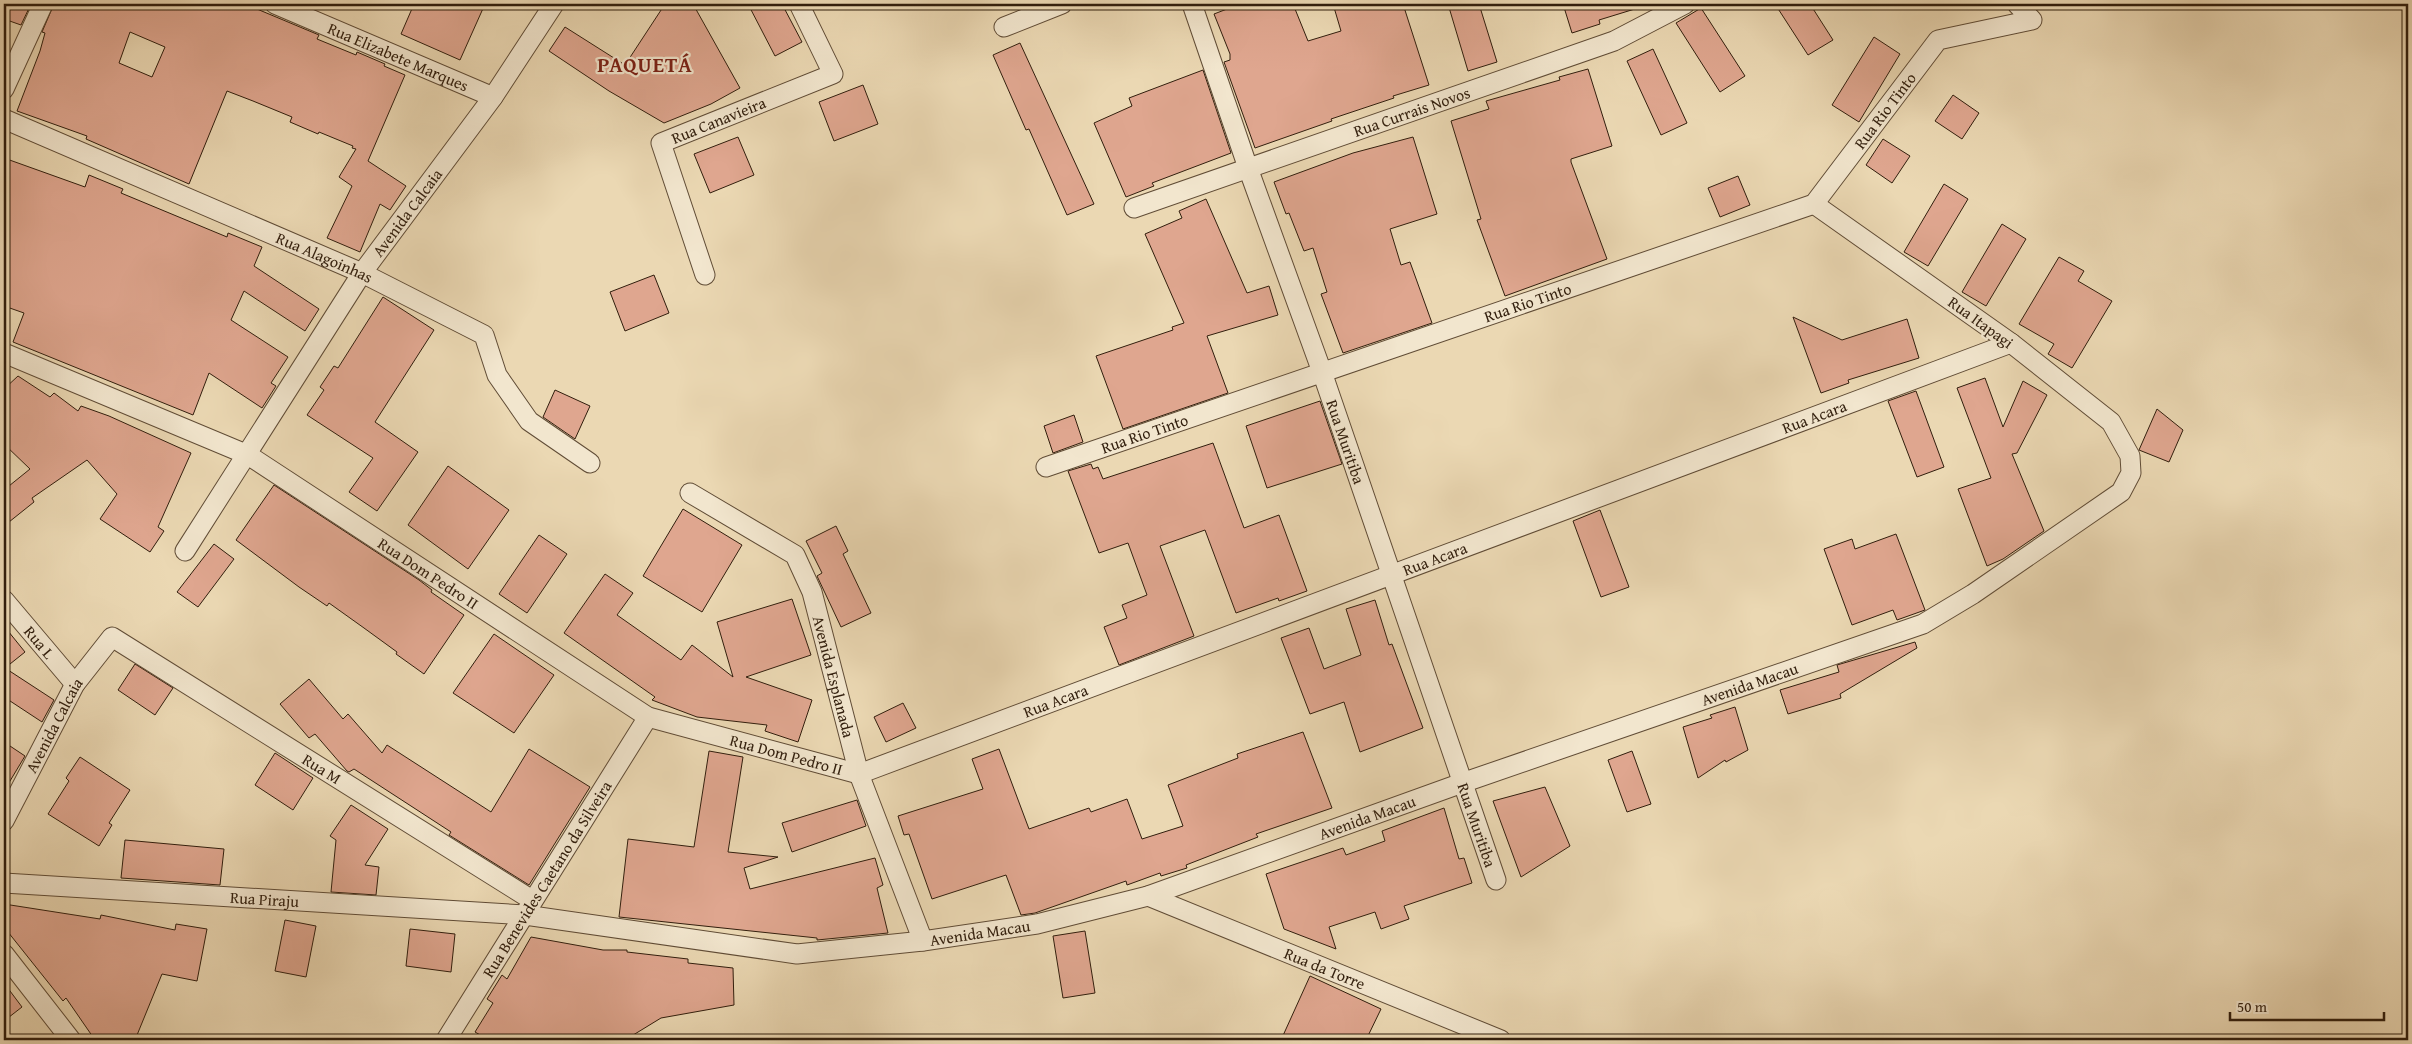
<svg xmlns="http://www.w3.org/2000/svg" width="2412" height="1044" viewBox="0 0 2412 1044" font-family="'Gentium Book Plus',serif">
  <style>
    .building { fill: #dfa68f; stroke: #311e0d; fill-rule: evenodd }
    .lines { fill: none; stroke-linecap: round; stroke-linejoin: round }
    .minor-casing { stroke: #604c36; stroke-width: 21 }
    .minor { stroke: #f2e6ce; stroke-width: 19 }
    .labels { text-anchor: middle; stroke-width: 4.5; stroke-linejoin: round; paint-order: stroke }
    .street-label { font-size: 16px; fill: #311e0d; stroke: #f2e6ce }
    .district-label { font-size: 21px; font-weight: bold; letter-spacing: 1px; fill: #7a1f14; stroke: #f2e6ce }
  </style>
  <rect width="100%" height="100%" fill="#ebd8b3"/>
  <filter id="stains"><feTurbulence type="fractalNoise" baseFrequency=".004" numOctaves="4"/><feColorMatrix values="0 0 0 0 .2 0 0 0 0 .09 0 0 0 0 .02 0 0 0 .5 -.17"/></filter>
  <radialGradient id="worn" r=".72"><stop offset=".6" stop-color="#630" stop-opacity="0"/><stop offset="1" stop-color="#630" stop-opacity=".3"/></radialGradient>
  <!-- building -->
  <g class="building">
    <path d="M 4,4 L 31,4 L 21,25 L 4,19 Z"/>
    <path d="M 54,4 L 245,4 L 319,35 L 317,39 L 356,55 L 357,52 L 385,64 L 384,66 L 405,75 L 368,161 L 406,186 L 390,210 L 380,204 L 360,252 L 327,238 L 352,186 L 339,177 L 356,149 L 352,148 L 353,146 L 319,132 L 318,134 L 290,122 L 292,117 L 253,101 L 227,91 L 189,184 L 86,139 L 87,136 L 17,111 L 40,51 L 45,33 L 42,32 ZM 130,32 L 165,47 L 152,77 L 119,63 Z"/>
    <path d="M 414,4 L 485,4 L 460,60 L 401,34 Z"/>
    <path d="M 665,4 L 693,4 L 740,88 L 711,104 L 664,123 L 609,91 L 549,51 L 565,27 L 625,65 Z"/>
    <path d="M 748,4 L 782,4 L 802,42 L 775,56 Z"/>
    <path d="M 1240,4 L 1293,4 L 1308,41 L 1341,31 L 1333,4 L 1403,4 L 1429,85 L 1393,96 L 1394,98 L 1331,119 L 1332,121 L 1255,148 L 1224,62 L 1230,60 L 1230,54 L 1214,14 Z"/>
    <path d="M 1448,4 L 1479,4 L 1497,62 L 1468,71 Z"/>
    <path d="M 1563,4 L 1638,4 L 1638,8 L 1599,20 L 1600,24 L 1572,33 Z"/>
    <path d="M 1775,4 L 1810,4 L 1833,40 L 1808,55 Z"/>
    <path d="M 1701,8 L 1745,76 L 1720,92 L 1676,23 Z"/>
    <path d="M 1874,37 L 1900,54 L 1859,122 L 1832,105 Z"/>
    <path d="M 1020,43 L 1094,204 L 1067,215 L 1029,129 L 1026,130 L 993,55 Z"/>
    <path d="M 1653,49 L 1687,123 L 1661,135 L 1627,61 Z"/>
    <path d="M 1588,69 L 1612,146 L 1571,159 L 1571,162 L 1607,259 L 1505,296 L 1477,220 L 1481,219 L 1451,121 L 1489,109 L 1486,101 L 1560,80 L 1559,77 Z"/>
    <path d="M 1203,70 L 1231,153 L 1152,183 L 1154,186 L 1126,197 L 1094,123 L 1132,106 L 1129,98 Z"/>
    <path d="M 863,85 L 878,124 L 834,141 L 819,102 Z"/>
    <path d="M 1953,95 L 1979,113 L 1962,139 L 1935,121 Z"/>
    <path d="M 738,137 L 754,175 L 710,193 L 694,154 Z"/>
    <path d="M 1413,137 L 1437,214 L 1390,229 L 1401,265 L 1410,262 L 1432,323 L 1343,353 L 1321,294 L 1327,292 L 1313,248 L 1304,251 L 1289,213 L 1286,214 L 1274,182 L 1353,153 Z"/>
    <path d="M 1883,139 L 1910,156 L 1892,183 L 1866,165 Z"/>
    <path d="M 4,158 L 85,187 L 89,175 L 123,189 L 121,193 L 227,237 L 228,233 L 262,247 L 254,266 L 319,309 L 305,331 L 244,291 L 231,320 L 288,357 L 271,383 L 276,386 L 262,408 L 209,373 L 193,415 L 13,342 L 24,313 L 4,306 Z"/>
    <path d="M 1738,176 L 1750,205 L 1720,217 L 1708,188 Z"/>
    <path d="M 1944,184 L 1968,199 L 1928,266 L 1904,252 Z"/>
    <path d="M 1206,199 L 1247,293 L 1269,286 L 1278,315 L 1207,336 L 1228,393 L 1123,429 L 1096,356 L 1173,330 L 1172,327 L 1184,323 L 1145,234 L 1182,218 L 1179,211 Z"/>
    <path d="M 2002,224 L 2026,239 L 1986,306 L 1962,292 Z"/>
    <path d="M 2059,257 L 2084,271 L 2078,281 L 2112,301 L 2072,368 L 2048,354 L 2054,344 L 2019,324 Z"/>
    <path d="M 654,275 L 669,313 L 625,331 L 610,292 Z"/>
    <path d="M 383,297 L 434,330 L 375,422 L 418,452 L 377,511 L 349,492 L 373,458 L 307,415 L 324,390 L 320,387 L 334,366 L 338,368 Z"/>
    <path d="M 1793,317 L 1842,340 L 1907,319 L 1919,358 L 1848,380 L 1849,383 L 1821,393 Z"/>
    <path d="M 18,376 L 50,397 L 54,393 L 78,411 L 81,406 L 109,416 L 191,453 L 158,527 L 164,531 L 150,552 L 100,519 L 117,494 L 87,460 L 32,498 L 34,502 L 4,526 L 4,490 L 30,469 L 4,444 L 4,389 Z"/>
    <path d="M 1985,378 L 2003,427 L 2023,381 L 2047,395 L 2017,453 L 2012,454 L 2044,531 L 2003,559 L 1987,566 L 1958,489 L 1991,478 L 1957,388 Z"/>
    <path d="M 555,390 L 590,406 L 575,439 L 543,417 Z"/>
    <path d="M 1916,391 L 1944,467 L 1917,477 L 1888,401 Z"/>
    <path d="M 1320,401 L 1342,464 L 1267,488 L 1246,426 Z"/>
    <path d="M 2157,409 L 2183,430 L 2169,462 L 2139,450 Z"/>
    <path d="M 1074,415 L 1083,442 L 1053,453 L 1044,426 Z"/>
    <path d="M 1213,443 L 1244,528 L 1279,515 L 1307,591 L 1279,601 L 1278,598 L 1236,613 L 1205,530 L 1160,546 L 1194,636 L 1119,665 L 1104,627 L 1127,618 L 1122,605 L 1147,595 L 1128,543 L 1099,553 L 1068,471 L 1091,464 L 1093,469 L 1098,467 L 1103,479 Z"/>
    <path d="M 448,466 L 509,510 L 468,569 L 408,525 Z"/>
    <path d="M 274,485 L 419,580 L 432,590 L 431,592 L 464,615 L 424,674 L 396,654 L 397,652 L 364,628 L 329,603 L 327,606 L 299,587 L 236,540 Z"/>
    <path d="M 683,509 L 742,545 L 702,612 L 643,576 Z"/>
    <path d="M 1600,510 L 1629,587 L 1601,597 L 1573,521 Z"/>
    <path d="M 836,526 L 848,551 L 843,554 L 871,613 L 841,627 L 817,576 L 822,573 L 806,541 Z"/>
    <path d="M 1896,534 L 1925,610 L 1897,620 L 1893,610 L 1852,625 L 1824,549 L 1852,539 L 1855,549 Z"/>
    <path d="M 539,535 L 567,554 L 527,613 L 499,594 Z"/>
    <path d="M 214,544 L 234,559 L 198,607 L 177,592 Z"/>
    <path d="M 605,574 L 633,593 L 617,615 L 681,660 L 692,645 L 733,677 L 717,622 L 792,599 L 811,655 L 746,677 L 812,700 L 798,742 L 765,731 L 767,725 L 697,717 L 652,700 L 655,697 L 564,633 Z"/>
    <path d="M 1375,600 L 1389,645 L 1392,644 L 1423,728 L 1360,752 L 1344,702 L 1310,714 L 1281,638 L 1309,628 L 1324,669 L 1361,655 L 1346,609 Z"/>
    <path d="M 4,626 L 25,652 L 5,668 L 54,700 L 42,722 L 4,697 Z"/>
    <path d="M 494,634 L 554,675 L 514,733 L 453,693 Z"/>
    <path d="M 1915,642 L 1917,648 L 1840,694 L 1841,698 L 1788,714 L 1780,690 L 1839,672 L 1837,665 Z"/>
    <path d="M 135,664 L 173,688 L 155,715 L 118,690 Z"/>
    <path d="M 309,679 L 343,719 L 348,714 L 382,753 L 387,745 L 491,812 L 529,749 L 590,787 L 529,885 L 449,835 L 451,832 L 354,769 L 349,772 L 347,771 L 315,734 L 309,738 L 280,704 Z"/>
    <path d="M 903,703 L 916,728 L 886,742 L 874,717 Z"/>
    <path d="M 1735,707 L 1748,750 L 1726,762 L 1725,760 L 1698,778 L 1683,727 L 1712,718 L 1710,715 Z"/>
    <path d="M 1303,732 L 1332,808 L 1256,834 L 1258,837 L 1186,865 L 1187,868 L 1161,876 L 1160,873 L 1127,885 L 1126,881 L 1035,913 L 1021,915 L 1006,875 L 932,899 L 909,834 L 904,835 L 898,816 L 983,789 L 972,759 L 999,749 L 1029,829 L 1089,808 L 1091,812 L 1127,799 L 1142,839 L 1183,826 L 1168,785 L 1238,758 L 1237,754 Z"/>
    <path d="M 4,742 L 25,756 L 4,791 Z"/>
    <path d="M 709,751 L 743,757 L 728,852 L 778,857 L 744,868 L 750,889 L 875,858 L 883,885 L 877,888 L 888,933 L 817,940 L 817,938 L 619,917 L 628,839 L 694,847 Z"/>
    <path d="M 1632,751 L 1651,804 L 1627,812 L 1608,760 Z"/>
    <path d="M 275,753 L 313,778 L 293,810 L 255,785 Z"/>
    <path d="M 80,757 L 130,790 L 109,823 L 112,825 L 99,846 L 48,814 L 69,781 L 66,778 Z"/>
    <path d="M 1545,787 L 1570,846 L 1521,877 L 1493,801 Z"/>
    <path d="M 857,800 L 866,826 L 792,852 L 782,823 Z"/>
    <path d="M 351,805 L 388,829 L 365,865 L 379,867 L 376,895 L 331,892 L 336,840 L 330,836 Z"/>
    <path d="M 1444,808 L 1459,859 L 1464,858 L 1472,883 L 1404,906 L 1409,919 L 1381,929 L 1375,912 L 1329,927 L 1336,949 L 1284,929 L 1266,874 L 1343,848 L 1346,855 L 1385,841 L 1382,831 Z"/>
    <path d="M 125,840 L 224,849 L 220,885 L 121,878 Z"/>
    <path d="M 4,904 L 100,919 L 101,915 L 175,930 L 176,924 L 207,929 L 197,981 L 162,974 L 135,1040 L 95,1040 L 66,998 L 63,1001 L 4,927 Z"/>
    <path d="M 285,920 L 316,926 L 306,977 L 275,971 Z"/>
    <path d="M 410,929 L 455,934 L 451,972 L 406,966 Z"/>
    <path d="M 1085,931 L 1095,993 L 1063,998 L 1053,936 Z"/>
    <path d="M 531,937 L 603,950 L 627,950 L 627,952 L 688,959 L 688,963 L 733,968 L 734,1005 L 661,1018 L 625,1040 L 489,1040 L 475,1032 L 493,1003 L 487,999 L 502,975 L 507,979 Z"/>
    <path d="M 1310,976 L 1381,1009 L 1366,1040 L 1281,1040 Z"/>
    <path d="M 4,983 L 22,1007 L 4,1021 Z"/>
  </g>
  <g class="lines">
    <!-- minor casing -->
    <g class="minor-casing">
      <g id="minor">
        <path id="s1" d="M 275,4 L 493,97"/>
        <path id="s2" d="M 1192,4 L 1248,168 L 1322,372 L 1496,880"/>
        <path d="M 1004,27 L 1062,4"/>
        <path d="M 4,89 L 43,4"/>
        <path id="s3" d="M 4,119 L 362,273 L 484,335 L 497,375 L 529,421 L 590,463"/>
        <path id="s4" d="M 1134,208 L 1614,41 L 1685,4"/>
        <path id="s5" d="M 705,275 L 661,143 L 833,74 L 799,4"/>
        <path id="s6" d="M 4,353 L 248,455 L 648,717 L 859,774 L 2011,343"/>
        <path id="s7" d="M 1046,467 L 1814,204 L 1938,40 L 2032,20 L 2017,4"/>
        <path id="s8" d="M 690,493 L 795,555 L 812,592 L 859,774 L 923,941"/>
        <path id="s9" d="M 185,551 L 362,273 L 493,97 L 554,4"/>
        <path id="s10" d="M 4,600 L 75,684"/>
        <path id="s11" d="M 4,821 L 75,684 L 112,637 L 532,900"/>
        <path id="s12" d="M 4,883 L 525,915 L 797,954 L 923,941 L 1037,924 L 1148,896 L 1462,783 L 1923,624 L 1973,594 L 2121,492 L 2131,473 L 2130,456 L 2111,422 L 2011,343 L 1814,204"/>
        <path id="s13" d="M 1148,896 L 1501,1040"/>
        <path d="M 4,954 L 71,1040"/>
        <path id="s14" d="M 446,1040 L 648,717"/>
      </g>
    </g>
    <!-- minor -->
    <use href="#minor" class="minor"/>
  </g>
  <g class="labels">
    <!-- street labels -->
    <g class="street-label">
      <text dy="6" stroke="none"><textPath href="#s1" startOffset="134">Rua Elizabete Marques</textPath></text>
      <text dy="6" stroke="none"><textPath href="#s4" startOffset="294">Rua Currais Novos</textPath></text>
      <text dy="6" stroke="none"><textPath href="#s7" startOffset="929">Rua Rio Tinto</textPath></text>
      <text dy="6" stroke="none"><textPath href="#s5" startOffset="201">Rua Canavieira</textPath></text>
      <text dy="6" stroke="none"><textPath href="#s9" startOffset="405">Avenida Calcaia</textPath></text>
      <text dy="6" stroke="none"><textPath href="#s3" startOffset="349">Rua Alagoinhas</textPath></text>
      <text dy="6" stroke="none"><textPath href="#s7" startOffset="509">Rua Rio Tinto</textPath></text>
      <text transform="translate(1981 322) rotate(36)" y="6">Rua Itapagi</text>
      <text dy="6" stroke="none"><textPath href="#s6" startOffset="1981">Rua Acara</textPath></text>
      <text dy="6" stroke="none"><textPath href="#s7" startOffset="104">Rua Rio Tinto</textPath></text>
      <text dy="6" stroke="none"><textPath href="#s2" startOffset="464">Rua Muritiba</textPath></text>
      <text dy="6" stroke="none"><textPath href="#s6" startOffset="1576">Rua Acara</textPath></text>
      <text dy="6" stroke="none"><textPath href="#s6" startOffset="480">Rua Dom Pedro II</textPath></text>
      <text dy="6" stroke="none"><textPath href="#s10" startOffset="55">Rua L</textPath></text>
      <text dy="6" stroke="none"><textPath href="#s8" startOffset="250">Avenida Esplanada</textPath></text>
      <text dy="6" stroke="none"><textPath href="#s12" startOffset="1791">Avenida Macau</textPath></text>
      <text dy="6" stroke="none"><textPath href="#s6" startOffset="1171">Rua Acara</textPath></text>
      <text dy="6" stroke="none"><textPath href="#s11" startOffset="108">Avenida Calcaia</textPath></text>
      <text dy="6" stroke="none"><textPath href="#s6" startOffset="886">Rua Dom Pedro II</textPath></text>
      <text dy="6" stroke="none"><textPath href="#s11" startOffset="462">Rua M</textPath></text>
      <text dy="6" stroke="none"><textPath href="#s12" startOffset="1386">Avenida Macau</textPath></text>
      <text dy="6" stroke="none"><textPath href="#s2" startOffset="869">Rua Muritiba</textPath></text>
      <text dy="6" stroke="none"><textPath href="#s14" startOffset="190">Rua Benevides Caetano da Silveira</textPath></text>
      <text dy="6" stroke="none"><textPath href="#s12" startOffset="261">Rua Piraju</textPath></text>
      <text dy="6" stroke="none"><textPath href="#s12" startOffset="981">Avenida Macau</textPath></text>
      <text dy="6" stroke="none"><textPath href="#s13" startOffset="191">Rua da Torre</textPath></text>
    </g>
    <!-- district labels -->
    <g class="district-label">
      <text x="645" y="72">PAQUETÁ</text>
    </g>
  </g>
  <!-- margin -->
  <rect width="2412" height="1044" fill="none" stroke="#ebd8b3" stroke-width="20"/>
  <rect x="5" y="5" width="2402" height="1034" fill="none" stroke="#311e0d" stroke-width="2.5"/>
  <rect x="10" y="10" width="2392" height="1024" fill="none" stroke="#311e0d"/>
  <!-- scale -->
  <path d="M2230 1012v8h154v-8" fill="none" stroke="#311e0d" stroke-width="2.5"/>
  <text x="2237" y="1012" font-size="15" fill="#311e0d" stroke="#f2e6ce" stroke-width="4" paint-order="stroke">50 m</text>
  <rect width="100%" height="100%" filter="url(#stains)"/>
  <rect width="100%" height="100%" fill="url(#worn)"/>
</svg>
